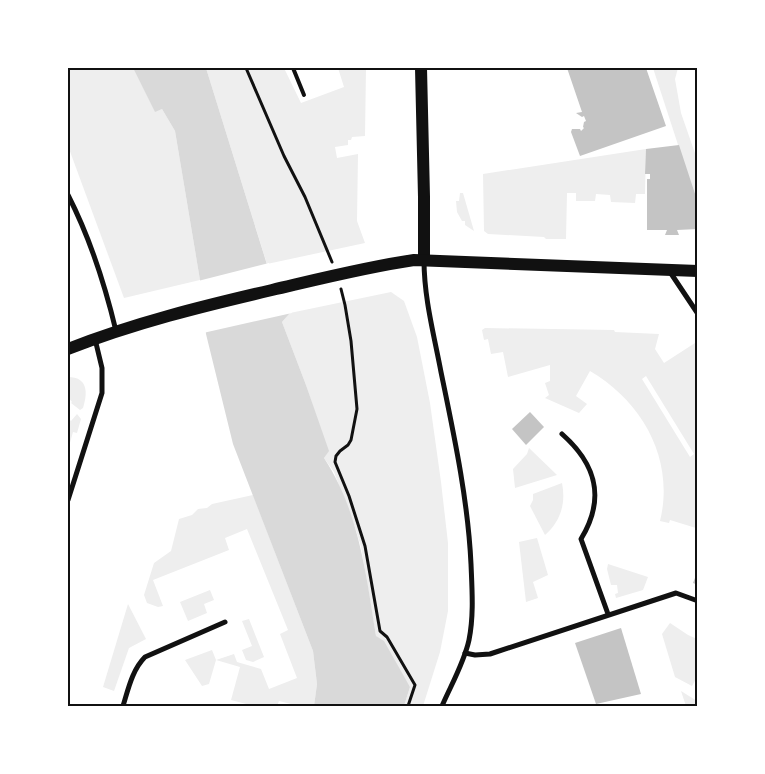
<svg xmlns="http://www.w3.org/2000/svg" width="765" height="774" viewBox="0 0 765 774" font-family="'Asap Condensed',sans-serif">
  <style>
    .green { fill: #eee; fill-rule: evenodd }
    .water { fill: #d9d9d9 }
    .pier { fill: #fff }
    .building { fill: #c4c4c4 }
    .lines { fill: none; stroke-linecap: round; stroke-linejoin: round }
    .path { stroke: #111; stroke-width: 3 }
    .service { stroke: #111; stroke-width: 4 }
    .minor { stroke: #111; stroke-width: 5 }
    .primary { stroke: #111; stroke-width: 12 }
    .neatline { fill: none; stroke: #111; stroke-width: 2 }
  </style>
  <rect width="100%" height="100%" fill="#fff"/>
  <!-- green -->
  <g class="green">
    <path d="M 68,68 L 133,68 L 155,111 L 162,109 L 175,131 L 200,280 L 124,298 L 68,146 Z"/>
    <path d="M 206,68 L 284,68 L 301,103 L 344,87 L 338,68 L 366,68 L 365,136 L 352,137 L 351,140 L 348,140 L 348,145 L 335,147 L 337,158 L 358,154 L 357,221 L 365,243 L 267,264 Z"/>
    <path d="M 653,68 L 678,68 L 675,79 L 681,113 L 697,159 L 697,203 Z"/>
    <path d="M 646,149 L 645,194 L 636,194 L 635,203 L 611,202 L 610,195 L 596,194 L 595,201 L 576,201 L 576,193 L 567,193 L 566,239 L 546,239 L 544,237 L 488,234 L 484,231 L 483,174 Z"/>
    <path d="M 460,193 L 463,193 L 474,231 L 465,225 L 465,221 L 462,221 L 457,212 L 456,201 L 459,201 Z"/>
    <path d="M 391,292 L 404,301 L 417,337 L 430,403 L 441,482 L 448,543 L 448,611 L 440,652 L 423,706 L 404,706 L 410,687 L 376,636 L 361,547 L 355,527 L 334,472 L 324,458 L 328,451 L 306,385 L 282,322 L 290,313 Z"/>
    <path d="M 485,328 L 614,330 L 615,332 L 659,334 L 655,349 L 664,363 L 695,343 L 698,347 L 698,521 L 696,528 L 670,520 L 669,523 L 660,521 C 675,460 643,402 590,371 L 576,396 L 587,404 L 579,413 L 545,398 L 549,395 L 545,383 L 550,381 L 550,365 L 508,377 L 503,352 L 491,354 L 488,339 L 484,340 L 482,330 ZM 646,376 L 694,454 L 690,457 L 642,379 Z"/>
    <path d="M 68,377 C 88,377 88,393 83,408 L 80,410 L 71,403 L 72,402 L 68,397 Z"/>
    <path d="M 77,414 L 81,419 L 77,433 L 73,432 L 68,450 L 68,418 L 71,421 Z"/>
    <path d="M 529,448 L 557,475 L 515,488 L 513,469 L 527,454 Z"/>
    <path d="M 562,483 C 566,503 561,521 545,535 L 530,506 L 533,500 L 533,494 Z"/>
    <path d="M 253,495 L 313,651 L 317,684 L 314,706 L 299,706 L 279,701 L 277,706 L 254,706 L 231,700 L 240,667 L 216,660 L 209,684 L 202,686 L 185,660 L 212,650 L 216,660 L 234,654 L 237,662 L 261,669 L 269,689 L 297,678 L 280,634 L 288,630 L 247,529 L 225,538 L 229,550 L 153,580 L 163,606 L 158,607 L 147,603 L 144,595 L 154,563 L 171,551 L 179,519 L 192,515 L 198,509 L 207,508 L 212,504 Z"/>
    <path d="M 537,538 L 548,575 L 533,582 L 538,598 L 526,602 L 519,542 Z"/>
    <path d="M 608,564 L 648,577 L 643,590 L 616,598 L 615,594 L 618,593 L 617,585 L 611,585 L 607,569 Z"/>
    <path d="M 210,590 L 214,600 L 204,604 L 207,613 L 188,621 L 180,602 Z"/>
    <path d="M 128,604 L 146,639 L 129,648 L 114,691 L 103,687 Z"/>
    <path d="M 249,619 L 264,657 L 253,662 L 246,660 L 242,650 L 252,646 L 242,621 Z"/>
    <path d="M 670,623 L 688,635 L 697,639 L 697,677 L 692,686 L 675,677 L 662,634 Z"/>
    <path d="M 681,691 L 697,701 L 697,706 L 686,706 Z"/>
  </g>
  <!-- water -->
  <path class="water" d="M 133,68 L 206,68 L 269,271 L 290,313 L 282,322 L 306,385 L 329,451 L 324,458 C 359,511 366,574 376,636 L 384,641 L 410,687 L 404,706 L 314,706 L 317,684 L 313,651 L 233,444 L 206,334 L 200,280 L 175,131 L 162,109 L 155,112 Z"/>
  <!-- pier -->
  <path class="pier" d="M 269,263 L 271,270 L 292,313 L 203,333 L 198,281 Z"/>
  <!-- building -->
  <g class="building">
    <path d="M 567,68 L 646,68 L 666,126 L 580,156 L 571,132 L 572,129 L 580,129 L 581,131 L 584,128 L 583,127 L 584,122 L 586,121 L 584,116 L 582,117 L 576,113 L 582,112 Z"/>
    <path d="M 679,145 L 698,203 L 698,229 L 677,230 L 679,235 L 665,235 L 667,230 L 647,230 L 647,179 L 650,179 L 650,174 L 645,174 L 646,149 Z"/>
    <path d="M 530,412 L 544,427 L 526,445 L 512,429 Z"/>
    <path d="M 698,570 L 698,585 L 693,583 Z"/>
    <path d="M 621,628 L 641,694 L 596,704 L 575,643 Z"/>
  </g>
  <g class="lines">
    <!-- path -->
    <g class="path">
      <path d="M 246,68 L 284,156 L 305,197 L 332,262"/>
      <path d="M 341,289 L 345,305 L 351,341 L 357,409 L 351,440 L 348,445 L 340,451 L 336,456 L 335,462 L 349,496 L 365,546 L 380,631 L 387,637 L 415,685 L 408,706"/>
    </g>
    <!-- service -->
    <path class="service" d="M 293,68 L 304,95"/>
    <!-- minor -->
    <g class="minor">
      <path d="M 68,195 C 90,238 105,285 116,331"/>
      <path d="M 424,260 C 424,298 434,335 441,372 C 454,435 468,500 471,564 C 472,589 474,615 469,640 C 464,663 451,685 442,706"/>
      <path d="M 670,272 L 698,314"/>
      <path d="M 562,434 C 596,464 606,498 581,539 L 608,614"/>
      <path d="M 68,500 L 102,393 L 102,368 L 95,339"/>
      <path d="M 465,653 L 475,655 L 490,654 L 676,593 L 698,601"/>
      <path d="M 123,706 C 128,690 132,670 145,657 L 225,622"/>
    </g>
    <!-- primary -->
    <g class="primary">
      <path d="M 421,68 L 424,197 L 424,259"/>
      <path d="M 68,349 C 134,323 203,306 272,290 C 319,279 366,267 414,260 L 698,271"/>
    </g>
  </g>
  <!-- border -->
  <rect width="765" height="774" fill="none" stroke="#ffffff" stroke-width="138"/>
  <rect x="69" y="69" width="627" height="636" class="neatline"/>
</svg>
